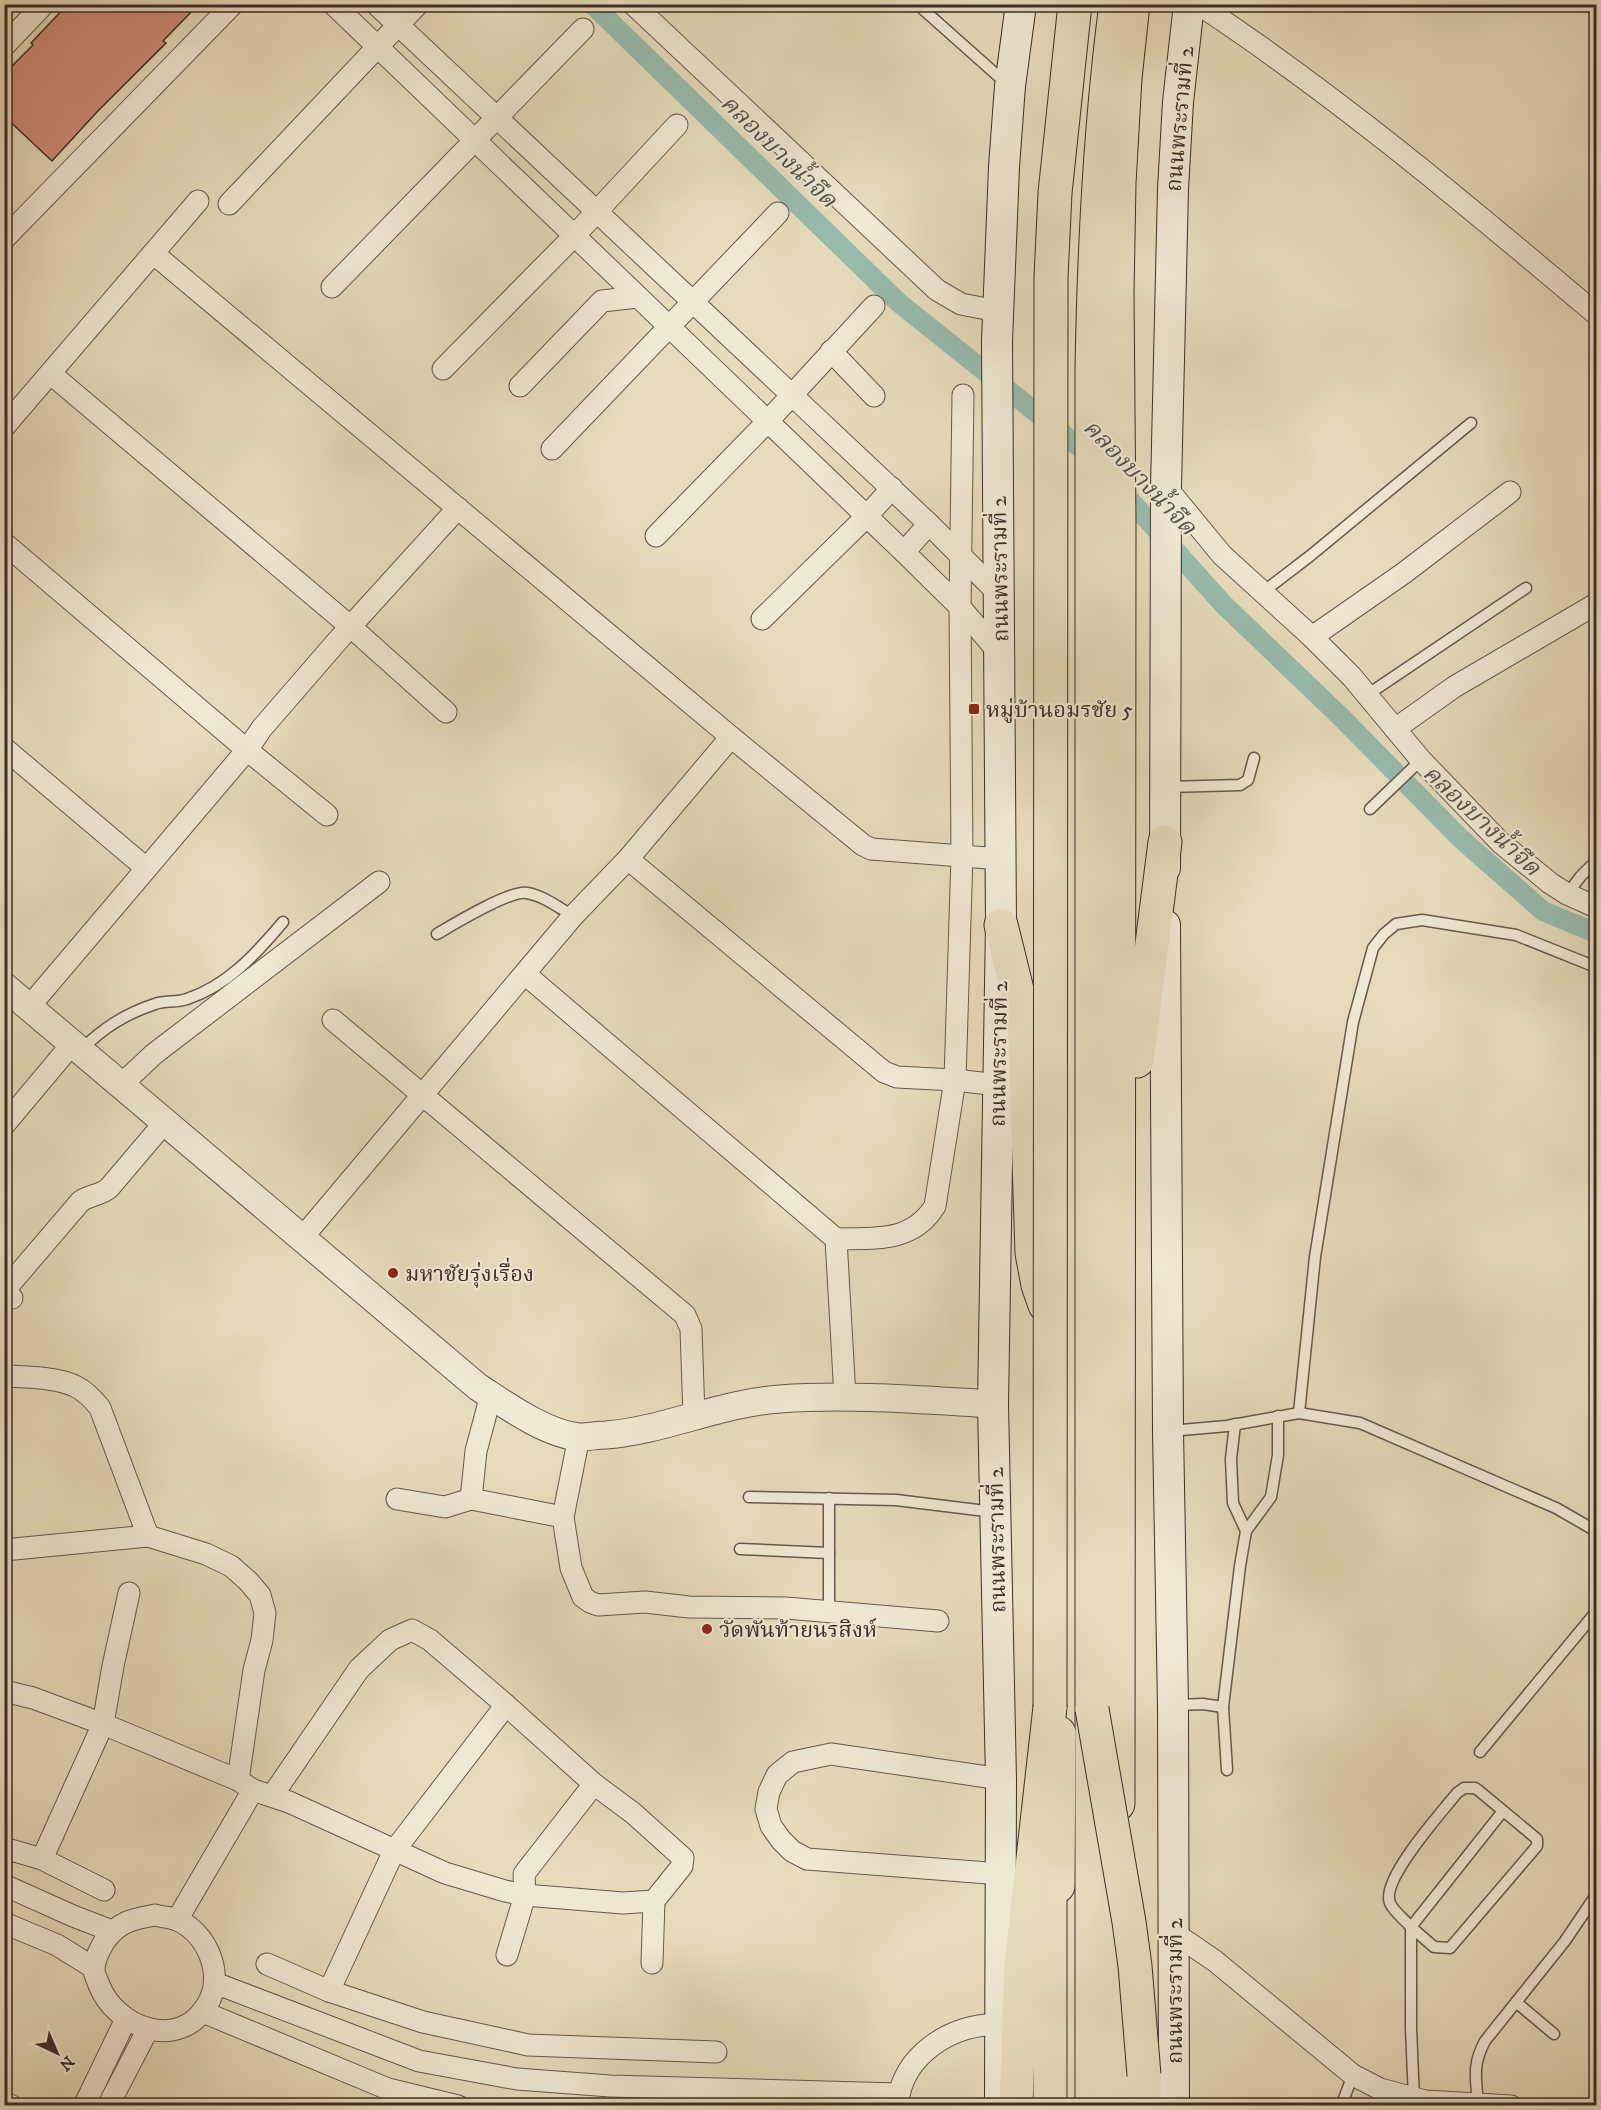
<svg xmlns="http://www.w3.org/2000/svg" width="1601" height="2110" viewBox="0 0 1601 2110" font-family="'IM FELL DW Pica','Noto Serif Thai',serif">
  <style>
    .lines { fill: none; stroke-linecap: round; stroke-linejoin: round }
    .canal { stroke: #97bbac; stroke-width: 20 }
    .building { fill: #d08c7a; stroke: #3b2e2a; stroke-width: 1.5 }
    .service-casing { stroke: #66594e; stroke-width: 13 }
    .minor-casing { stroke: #66594e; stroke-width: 23 }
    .tertiary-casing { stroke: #66594e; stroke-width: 29 }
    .secondary-casing { stroke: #3b2e2a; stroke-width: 32 }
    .trunk-casing { stroke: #3b2e2a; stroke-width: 35 }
    .motorway-casing { stroke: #3b2e2a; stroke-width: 35 }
    .service { stroke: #efe8d3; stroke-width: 10 }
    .minor { stroke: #efe8d3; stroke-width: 21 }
    .tertiary { stroke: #efe8d3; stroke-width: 27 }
    .secondary { stroke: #efe8d3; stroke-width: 30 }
    .trunk { stroke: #e6dbbb; stroke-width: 33 }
    .motorway { stroke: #e6dbbb; stroke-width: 33 }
    .motorway-bridge-casing { stroke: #3b2e2a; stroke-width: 35; stroke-linecap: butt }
    .motorway-bridge { stroke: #e6dbbb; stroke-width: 33 }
    .poi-dot { fill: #8f2418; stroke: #efe8d3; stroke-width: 2 }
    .labels { text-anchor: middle; stroke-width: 4.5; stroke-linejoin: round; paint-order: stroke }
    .street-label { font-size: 22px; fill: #3b2e2a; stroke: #efe8d3 }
    .poi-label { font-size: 22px; fill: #3b2e2a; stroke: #efe8d3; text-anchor: start }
    .water-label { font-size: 24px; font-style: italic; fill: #52514a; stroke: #efe8d3 }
  </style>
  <rect width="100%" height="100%" fill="#e6dbbb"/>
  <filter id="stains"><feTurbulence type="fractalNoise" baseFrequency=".00333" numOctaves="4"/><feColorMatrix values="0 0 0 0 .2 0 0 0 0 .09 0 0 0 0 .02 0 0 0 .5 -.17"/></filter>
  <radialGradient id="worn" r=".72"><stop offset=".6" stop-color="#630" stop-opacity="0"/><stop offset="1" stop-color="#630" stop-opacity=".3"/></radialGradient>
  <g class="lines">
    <!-- canal -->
    <g class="canal">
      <path d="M 592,4 L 898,302 L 1088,454 L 1095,462"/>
      <path d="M 1119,488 L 1224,605 L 1342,718 L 1460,838 L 1543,911 L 1596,933"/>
    </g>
  </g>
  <!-- building -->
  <path class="building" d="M 68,4 L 199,4 L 163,41 L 166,43 L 96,113 L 52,161 L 4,116 L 4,74 L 33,45 L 31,43 Z"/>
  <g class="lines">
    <!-- service casing -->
    <g class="service-casing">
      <g id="service">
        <path d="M 917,4 L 1007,84"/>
        <path d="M 1263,592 L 1310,556 L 1471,423"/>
        <path d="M 1367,695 L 1526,588"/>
        <path d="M 1168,787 L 1240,785 L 1248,780 L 1254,758"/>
        <path d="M 1370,809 L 1421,760"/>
        <path d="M 1567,894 L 1581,876 L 1596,861"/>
        <path d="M 437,934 C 454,924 510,890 527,893 C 544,896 558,907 573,916"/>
        <path d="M 81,1050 C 103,1028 125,1014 155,1004 C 165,1000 176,1003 187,999 C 227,986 256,954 283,922"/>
        <path d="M 1299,1413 L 1315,1257 L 1353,1022 L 1373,948 L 1384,934 L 1396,924 L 1422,920 L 1516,935 L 1596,967"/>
        <path d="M 1235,1424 L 1231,1459 L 1233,1503 L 1246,1531"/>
        <path d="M 1170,1431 L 1227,1426 L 1299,1413 L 1360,1423 L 1556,1508 L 1596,1531"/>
        <path d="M 749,1497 L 896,1500 L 994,1512"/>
        <path d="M 740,1549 L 829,1553"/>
        <path d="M 829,1611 L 829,1498"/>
        <path d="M 1176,1705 L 1203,1704 L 1223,1707 L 1240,1566 L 1246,1531 L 1271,1497 L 1278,1455 L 1278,1416"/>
        <path d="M 1223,1707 L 1227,1770"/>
        <path d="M 1480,1752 L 1596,1612"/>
        <path d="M 1516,2002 L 1554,2034"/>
        <path d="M 1414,2099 L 1411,2028 L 1411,1927 C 1405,1920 1393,1911 1390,1903 C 1380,1880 1442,1812 1457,1793 L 1464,1788 L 1475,1788 L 1478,1790 L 1537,1839 L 1537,1846 L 1450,1948 L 1434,1947 L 1411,1927 L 1503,1811"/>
        <path d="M 1478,2104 C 1476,2078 1472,2065 1485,2041 L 1565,1941 L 1596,1895"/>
        <path d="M 1341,2106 L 1353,2075"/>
      </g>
    </g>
    <!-- minor casing -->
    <g class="minor-casing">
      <g id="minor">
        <path d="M 333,4 L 904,552 L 960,607 L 1000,654"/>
        <path d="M 376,4 L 929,524 L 999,594"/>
        <path d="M 633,4 L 937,290 L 961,304 L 997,311"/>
        <path d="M 1198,4 C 1339,97 1468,206 1596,314"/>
        <path d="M 4,46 L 44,4"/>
        <path d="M 229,204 L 418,4"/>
        <path d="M 4,239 L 233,4"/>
        <path d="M 154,254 L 731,737 L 863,845 L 871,849 L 1001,859"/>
        <path d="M 332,287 L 583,29"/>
        <path d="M 831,351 L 874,396"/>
        <path d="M 443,369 L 574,236 L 677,125"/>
        <path d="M 51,374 L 351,627 L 446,712"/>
        <path d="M 520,386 L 602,301 L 638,297"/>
        <path d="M 4,427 L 198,201"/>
        <path d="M 552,449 L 778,213"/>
        <path d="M 1166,487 L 1222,555 L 1312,637 L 1352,677 L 1421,760 L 1501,843 L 1550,883 L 1567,894 L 1596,907"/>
        <path d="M 656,536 L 768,421 L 874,306"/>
        <path d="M 4,543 L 247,750 L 327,815"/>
        <path d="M 904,552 L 929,524"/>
        <path d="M 762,619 L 867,516 L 892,488"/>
        <path d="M 1312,637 L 1404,573 L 1510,492"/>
        <path d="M 1395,729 L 1454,687 L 1596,604"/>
        <path d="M 4,748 L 146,868"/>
        <path d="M 628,859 L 884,1072 L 897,1077 L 955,1080 L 998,1085"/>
        <path d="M 525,974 L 836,1239 L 845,1397"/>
        <path d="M 29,1007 L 247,750 L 262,728 L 340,638 L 458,508"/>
        <path d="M 333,1020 L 685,1315 L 691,1329 L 694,1416"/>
        <path d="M 121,1085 L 154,1054 L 379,882"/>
        <path d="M 4,1125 L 72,1044"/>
        <path d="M 302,1238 L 573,916 L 628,859 L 731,737"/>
        <path d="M 836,1239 C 875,1238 912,1243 935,1206 L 955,1080 L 962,855 L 960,607 L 963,395"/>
        <path d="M 12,1298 L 4,1291 L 80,1202 C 88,1195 100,1196 109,1188 L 165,1122"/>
        <path d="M 4,1376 C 26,1377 55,1377 75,1386 C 85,1391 93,1399 100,1408 L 148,1536"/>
        <path d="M 491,1395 L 476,1451 L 471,1499 L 563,1517 L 571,1568 L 583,1597 L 590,1602 L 598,1605 L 645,1602 L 689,1607 L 786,1608 L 938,1621"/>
        <path d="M 397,1499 L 445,1507 L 471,1499"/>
        <path d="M 563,1517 L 579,1437"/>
        <path d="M 4,1550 L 148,1536 L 206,1554 L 231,1566 L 248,1581 L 260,1595 L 265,1613 L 262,1640 L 254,1670 L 238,1780"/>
        <path d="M 4,1691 L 33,1698 L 103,1724 L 238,1780 L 253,1790 L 289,1802 L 445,1873 L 505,1891 L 525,1895 L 623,1903 L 654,1901"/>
        <path d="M 272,1796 L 359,1669 L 390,1640 L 412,1630 L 430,1640 L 506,1705 L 594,1784 L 633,1813 L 683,1858 L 682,1866 L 654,1901 L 652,1963"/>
        <path d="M 4,1848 L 42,1859 L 104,1890"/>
        <path d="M 42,1859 L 103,1724 L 113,1666 L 129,1593"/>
        <path d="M 1001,1874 L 807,1859 L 792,1851 L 781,1840 L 771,1826 L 766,1809 L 769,1792 L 777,1775 L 793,1762 L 831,1754 L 1001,1779"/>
        <path d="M 4,1885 L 73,1916 L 112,1931"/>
        <path d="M 155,1915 C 162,1917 170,1917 177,1920 C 208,1933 225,1976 207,2005 C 179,2052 116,2028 99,1985 C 97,1979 93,1973 94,1967 C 95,1959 100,1949 104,1942 C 118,1922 132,1919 155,1915 Z"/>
        <path d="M 177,1920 L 253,1790"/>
        <path d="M 4,1923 L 57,1945 L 94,1968"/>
        <path d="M 1174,1933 L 1215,1961 L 1353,2075 L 1380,2089 L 1425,2101 L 1511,2106"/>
        <path d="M 507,1955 L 525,1895 L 524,1874 L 594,1784"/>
        <path d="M 267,1964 L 329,1991 L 423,2022 L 528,2045 L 716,2052"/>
        <path d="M 215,1983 L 419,2061 L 517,2079 L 610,2086 L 898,2094"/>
        <path d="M 329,1991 L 394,1851 L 506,1705"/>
        <path d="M 203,2012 L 388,2089 L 458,2106"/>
        <path d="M 4,2102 L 12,2106"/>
        <path d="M 84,2106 L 126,2019"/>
        <path d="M 108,2106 L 148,2029"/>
        <path d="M 898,2106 C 899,2056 955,2021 1000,2025"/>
      </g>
    </g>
    <!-- tertiary casing -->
    <g class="tertiary-casing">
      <path id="tertiary" d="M 4,986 L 478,1387 C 506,1405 546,1434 579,1437 C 588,1437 598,1435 606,1435 C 666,1430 720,1403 780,1399 C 851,1394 922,1400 993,1404"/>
    </g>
    <!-- secondary casing -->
    <g class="secondary-casing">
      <g id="secondary">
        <path d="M 1165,868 L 1166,487 L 1173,189 L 1178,102 L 1189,4"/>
        <path d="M 1165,925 L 1168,1431 L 1173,1705 L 1174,2106"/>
        <path d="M 1000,2106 L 1001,1779 L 993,1404 L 1001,925 L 997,341 L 1004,167 L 1010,86 L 1021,4"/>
      </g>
    </g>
    <!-- trunk casing -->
    <g class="trunk-casing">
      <g id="trunk">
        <path d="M 1001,925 L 1018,994 L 1025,1039 L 1032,1253 L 1038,1285 L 1045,1305"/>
        <path d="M 1137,1061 L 1165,842"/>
        <path d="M 1118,1804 L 1119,524 L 1117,294 L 1119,183 L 1125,78 L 1133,4"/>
        <path d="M 1058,1886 L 1059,1733"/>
        <path d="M 1117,2106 L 1118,1915"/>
      </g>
    </g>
    <!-- motorway casing -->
    <g class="motorway-casing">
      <g id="motorway">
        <path d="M 1050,1855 L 1050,2106"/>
        <path d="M 1144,2075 L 1144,2106"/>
        <path d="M 1016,2106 L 1021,1965 L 1050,1707"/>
        <path d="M 1092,2106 L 1092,369 C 1094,247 1100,126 1116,4"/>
      </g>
    </g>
    <!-- service -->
    <use href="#service" class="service"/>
    <!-- minor -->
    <use href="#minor" class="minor"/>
    <!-- tertiary -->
    <use href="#tertiary" class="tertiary"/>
    <!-- secondary -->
    <use href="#secondary" class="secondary"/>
    <!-- trunk -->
    <use href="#trunk" class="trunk"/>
    <!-- motorway -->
    <use href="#motorway" class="motorway"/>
    <!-- motorway-bridge casing -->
    <g class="motorway-bridge-casing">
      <g id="motorway-bridge">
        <path d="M 1050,1707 L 1051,277 L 1055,193 L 1075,4"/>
        <path d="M 1092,1709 L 1129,1922 L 1135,1966 L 1144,2075"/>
      </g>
    </g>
    <!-- motorway-bridge -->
    <use href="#motorway-bridge" class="motorway-bridge"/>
  </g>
  <!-- markers -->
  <g class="poi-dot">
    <rect x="968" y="703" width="12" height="12" rx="3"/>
    <circle cx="393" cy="1273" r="6"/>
    <circle cx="707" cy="1629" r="6"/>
  </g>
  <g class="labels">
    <!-- street labels -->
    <g class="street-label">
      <text transform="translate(1179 119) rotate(-85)" y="8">ถนนพระรามที่ 2</text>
      <text transform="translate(999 569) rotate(-91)" y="8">ถนนพระรามที่ 2</text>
      <text transform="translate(998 1054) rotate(-89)" y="8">ถนนพระรามที่ 2</text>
      <text transform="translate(996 1540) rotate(-91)" y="8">ถนนพระรามที่ 2</text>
      <text transform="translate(1174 1991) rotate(-90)" y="8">ถนนพระรามที่ 2</text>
    </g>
    <!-- poi labels -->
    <g class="poi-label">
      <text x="986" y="717">หมู่บ้านอมรชัย 5</text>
      <text x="405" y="1281">มหาชัยรุ่งเรื่อง</text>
      <text x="719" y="1637">วัดพันท้ายนรสิงห์</text>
    </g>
    <!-- water labels -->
    <g class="water-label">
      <text transform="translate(779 151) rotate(44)" y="8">คลองบางน้ำจืด</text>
      <text transform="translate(1140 477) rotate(46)" y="8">คลองบางน้ำจืด</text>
      <text transform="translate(1482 820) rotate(43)" y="8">คลองบางน้ำจืด</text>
    </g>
  </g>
  <!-- margin -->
  <rect width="1601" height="2110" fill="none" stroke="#e6dbbb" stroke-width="24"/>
  <rect x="6" y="6" width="1589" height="2098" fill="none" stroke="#3b2e2a" stroke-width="3"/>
  <rect x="12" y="12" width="1577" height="2086" fill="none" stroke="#3b2e2a" stroke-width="1.5"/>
  <!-- north arrow -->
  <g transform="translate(57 2053) rotate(136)" stroke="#efe8d3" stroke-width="4.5" paint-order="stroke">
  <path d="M0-4.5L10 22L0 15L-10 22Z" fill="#3b2e2a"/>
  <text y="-9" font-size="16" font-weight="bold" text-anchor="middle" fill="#3b2e2a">N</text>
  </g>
  <rect width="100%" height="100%" filter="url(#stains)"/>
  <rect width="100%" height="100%" fill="url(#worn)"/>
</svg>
